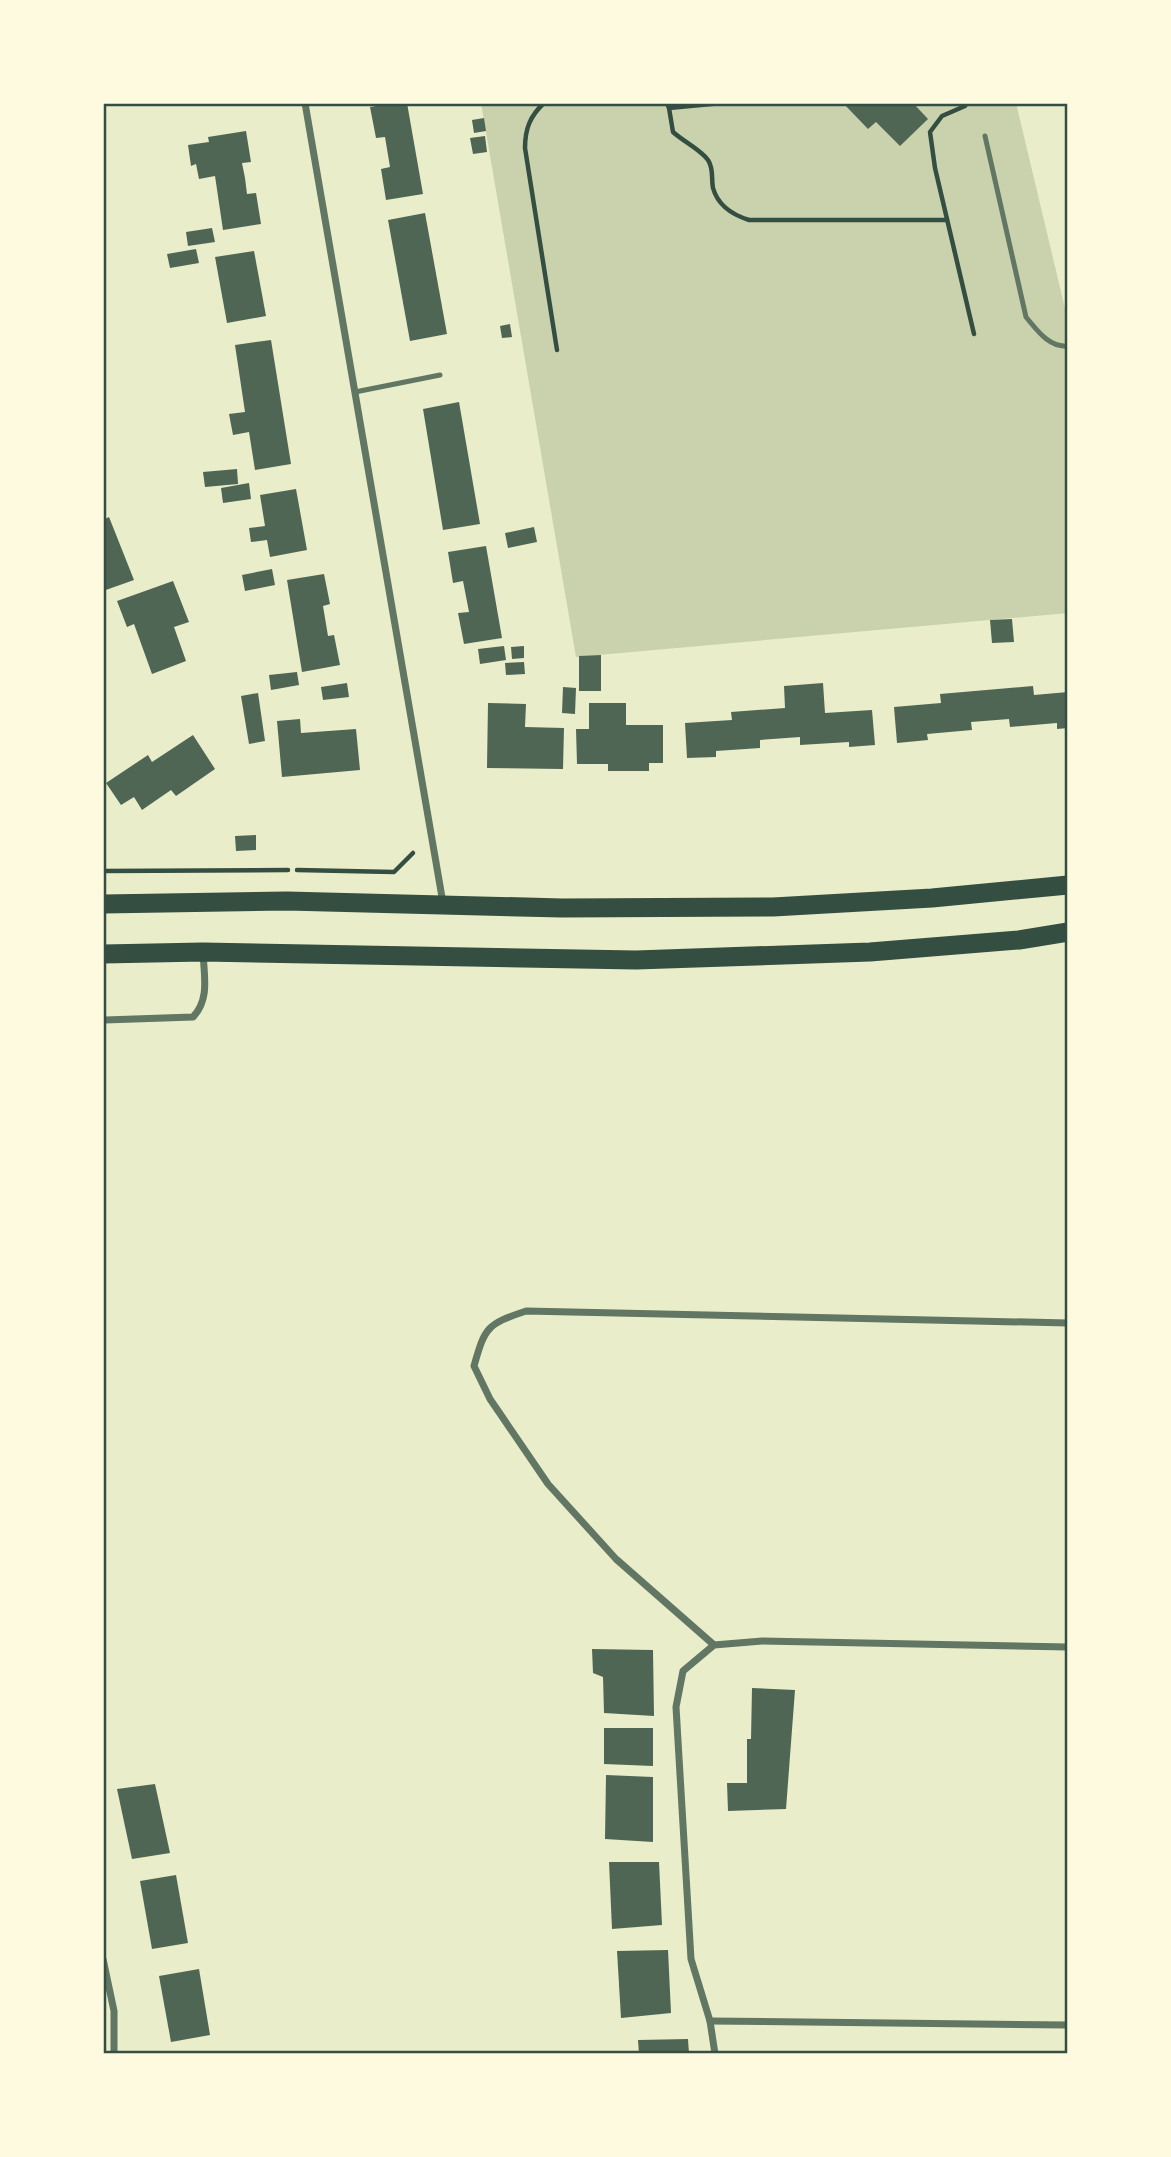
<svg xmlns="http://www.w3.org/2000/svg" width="1171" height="2157" viewBox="0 0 1171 2157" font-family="'PT Sans',sans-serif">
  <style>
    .green { fill: #cad2ad }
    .building { fill: #4f6655 }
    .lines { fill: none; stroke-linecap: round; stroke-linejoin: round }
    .path { stroke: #344e41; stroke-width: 4.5 }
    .service { stroke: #617663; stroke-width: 5 }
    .minor { stroke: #617663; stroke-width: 7 }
    .trunk { stroke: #344e41; stroke-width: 19 }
    .neatline { fill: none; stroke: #344e41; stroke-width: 2.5 }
  </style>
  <rect width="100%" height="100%" fill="#e9edc9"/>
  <!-- green -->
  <path class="green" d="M 481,103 L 1016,103 L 1068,321 L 1068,613 L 576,657 Z"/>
  <!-- building -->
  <g class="building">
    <path d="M 394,103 L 407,103 L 423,194 L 386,200 L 381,169 L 390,167 L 385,137 L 376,138 L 370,107 Z"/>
    <path d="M 843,103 L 913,103 L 928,119 L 900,146 L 876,122 L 868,129 Z"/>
    <path d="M 484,118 L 486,131 L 474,133 L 472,120 Z"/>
    <path d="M 246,131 L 251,162 L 242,163 L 245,178 L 247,194 L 256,193 L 261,224 L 223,230 L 215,176 L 199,179 L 196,164 L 191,166 L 188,145 L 209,142 L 208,137 Z"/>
    <path d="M 485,136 L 487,152 L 473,154 L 470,138 Z"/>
    <path d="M 425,213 L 447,334 L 410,341 L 388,220 Z"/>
    <path d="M 212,228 L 215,242 L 188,246 L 186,232 Z"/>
    <path d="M 196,249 L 199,263 L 170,268 L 167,254 Z"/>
    <path d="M 254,251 L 266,316 L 227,323 L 215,257 Z"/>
    <path d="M 510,324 L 512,337 L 502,338 L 500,326 Z"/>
    <path d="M 271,340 L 291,464 L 255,470 L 249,432 L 233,435 L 229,414 L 245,412 L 235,345 Z"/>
    <path d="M 459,402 L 480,524 L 443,530 L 423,409 Z"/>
    <path d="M 237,469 L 238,484 L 205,487 L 203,472 Z"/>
    <path d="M 249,483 L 251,499 L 223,503 L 221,488 Z"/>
    <path d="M 296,489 L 307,550 L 270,557 L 267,540 L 251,542 L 249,528 L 265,526 L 260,495 Z"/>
    <path d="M 109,517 L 134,580 L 103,591 L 103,520 Z"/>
    <path d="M 534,527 L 537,542 L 508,548 L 505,533 Z"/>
    <path d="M 486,546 L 502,638 L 464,644 L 458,613 L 469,612 L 463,581 L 453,583 L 448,552 Z"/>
    <path d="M 272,569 L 275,585 L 245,591 L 242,575 Z"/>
    <path d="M 324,574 L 330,604 L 323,606 L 328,636 L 334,635 L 340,665 L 302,672 L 287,580 Z"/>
    <path d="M 173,581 L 189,622 L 174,627 L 186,661 L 152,674 L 134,624 L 127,627 L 117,601 Z"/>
    <path d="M 1012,619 L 1014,642 L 992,643 L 990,620 Z"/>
    <path d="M 504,646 L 506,660 L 480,664 L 478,649 Z"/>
    <path d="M 524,646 L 524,658 L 512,659 L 511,647 Z"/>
    <path d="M 601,655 L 601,691 L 579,691 L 579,656 Z"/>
    <path d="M 524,662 L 525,674 L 506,675 L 505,663 Z"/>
    <path d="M 297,672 L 299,685 L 271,690 L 269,675 Z"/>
    <path d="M 347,683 L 349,697 L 323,700 L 321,687 Z"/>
    <path d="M 823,683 L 825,713 L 872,710 L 875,745 L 849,747 L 849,742 L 800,745 L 800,737 L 760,740 L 760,748 L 716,751 L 716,757 L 687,758 L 685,723 L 732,720 L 731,712 L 785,708 L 784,686 Z"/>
    <path d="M 1033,686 L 1034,695 L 1068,692 L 1068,728 L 1057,729 L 1057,723 L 1010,727 L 1009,719 L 971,722 L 972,730 L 927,734 L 928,740 L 897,743 L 894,707 L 941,703 L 940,694 Z"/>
    <path d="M 563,687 L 576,688 L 575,714 L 562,713 Z"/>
    <path d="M 258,693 L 265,741 L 249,744 L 241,696 Z"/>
    <path d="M 488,703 L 526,704 L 525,727 L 564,728 L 563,769 L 487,768 Z"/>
    <path d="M 589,703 L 626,703 L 626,725 L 663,725 L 663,763 L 649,763 L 649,771 L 608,771 L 608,764 L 577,764 L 576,729 L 589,729 Z"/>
    <path d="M 300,719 L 301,733 L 356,729 L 360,770 L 282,777 L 277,721 Z"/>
    <path d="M 193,735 L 215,769 L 176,796 L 171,790 L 142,810 L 134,797 L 121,805 L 106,783 L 148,755 L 152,762 Z"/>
    <path d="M 256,835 L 256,850 L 236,851 L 235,836 Z"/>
    <path d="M 592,1649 L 653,1650 L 654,1716 L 604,1713 L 603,1677 L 593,1673 Z"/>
    <path d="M 752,1688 L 795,1690 L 786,1809 L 728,1811 L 727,1783 L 747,1783 L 747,1739 L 751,1739 Z"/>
    <path d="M 604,1728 L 653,1728 L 653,1766 L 604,1764 Z"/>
    <path d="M 606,1775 L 653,1777 L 653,1842 L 605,1839 Z"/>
    <path d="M 155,1784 L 170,1853 L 132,1859 L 117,1789 Z"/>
    <path d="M 609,1862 L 659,1862 L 662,1925 L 612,1929 Z"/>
    <path d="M 176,1875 L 188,1943 L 152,1949 L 140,1881 Z"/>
    <path d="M 668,1950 L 671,2013 L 621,2018 L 617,1951 Z"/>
    <path d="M 199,1969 L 210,2035 L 171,2042 L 159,1976 Z"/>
    <path d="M 688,2039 L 689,2054 L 639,2054 L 638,2040 Z"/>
  </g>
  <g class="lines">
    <!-- path -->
    <g class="path">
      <path d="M 544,103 C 530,116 525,129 525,148 L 557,350"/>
      <path d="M 667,103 L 669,108 L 722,103"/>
      <path d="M 967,103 L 965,106 L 942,116 L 930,132 L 935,168 L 974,334"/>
      <path d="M 669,108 L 673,132 C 684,142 700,149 708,160 C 714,169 711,178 713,188 C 718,206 733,215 749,220 L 947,220"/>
      <path d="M 297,870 L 394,872 L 413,853"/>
      <path d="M 103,871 L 288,870"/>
    </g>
    <!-- service -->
    <g class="service">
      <path d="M 985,136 L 1026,317 C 1037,330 1049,348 1068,346"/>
      <path d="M 355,392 L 440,375"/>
    </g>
    <!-- minor -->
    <g class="minor">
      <path d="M 305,103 L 443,903"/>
      <path d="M 105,1020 L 193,1017 C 210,999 204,976 203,952"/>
      <path d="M 714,1645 L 616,1559 L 548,1484 L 490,1399 L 474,1366 C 485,1327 487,1324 526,1311 L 1068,1323"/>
      <path d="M 103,1959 L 114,2011 L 114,2054"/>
      <path d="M 710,2021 L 1068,2025"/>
      <path d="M 715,2054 L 710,2021 L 691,1959 L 676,1707 L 683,1671 L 714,1645 L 762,1641 L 1068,1647"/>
    </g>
    <!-- trunk -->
    <g class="trunk">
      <path d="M 103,904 L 287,901 L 562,908 L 773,907 L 932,898 L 1068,885"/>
      <path d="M 103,954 L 203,952 L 636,960 L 870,952 L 1019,940 L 1068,932"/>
    </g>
  </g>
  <!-- border -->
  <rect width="1171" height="2157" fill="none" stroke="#fefae0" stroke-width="210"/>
  <rect x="105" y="105" width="961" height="1947" class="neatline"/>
</svg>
